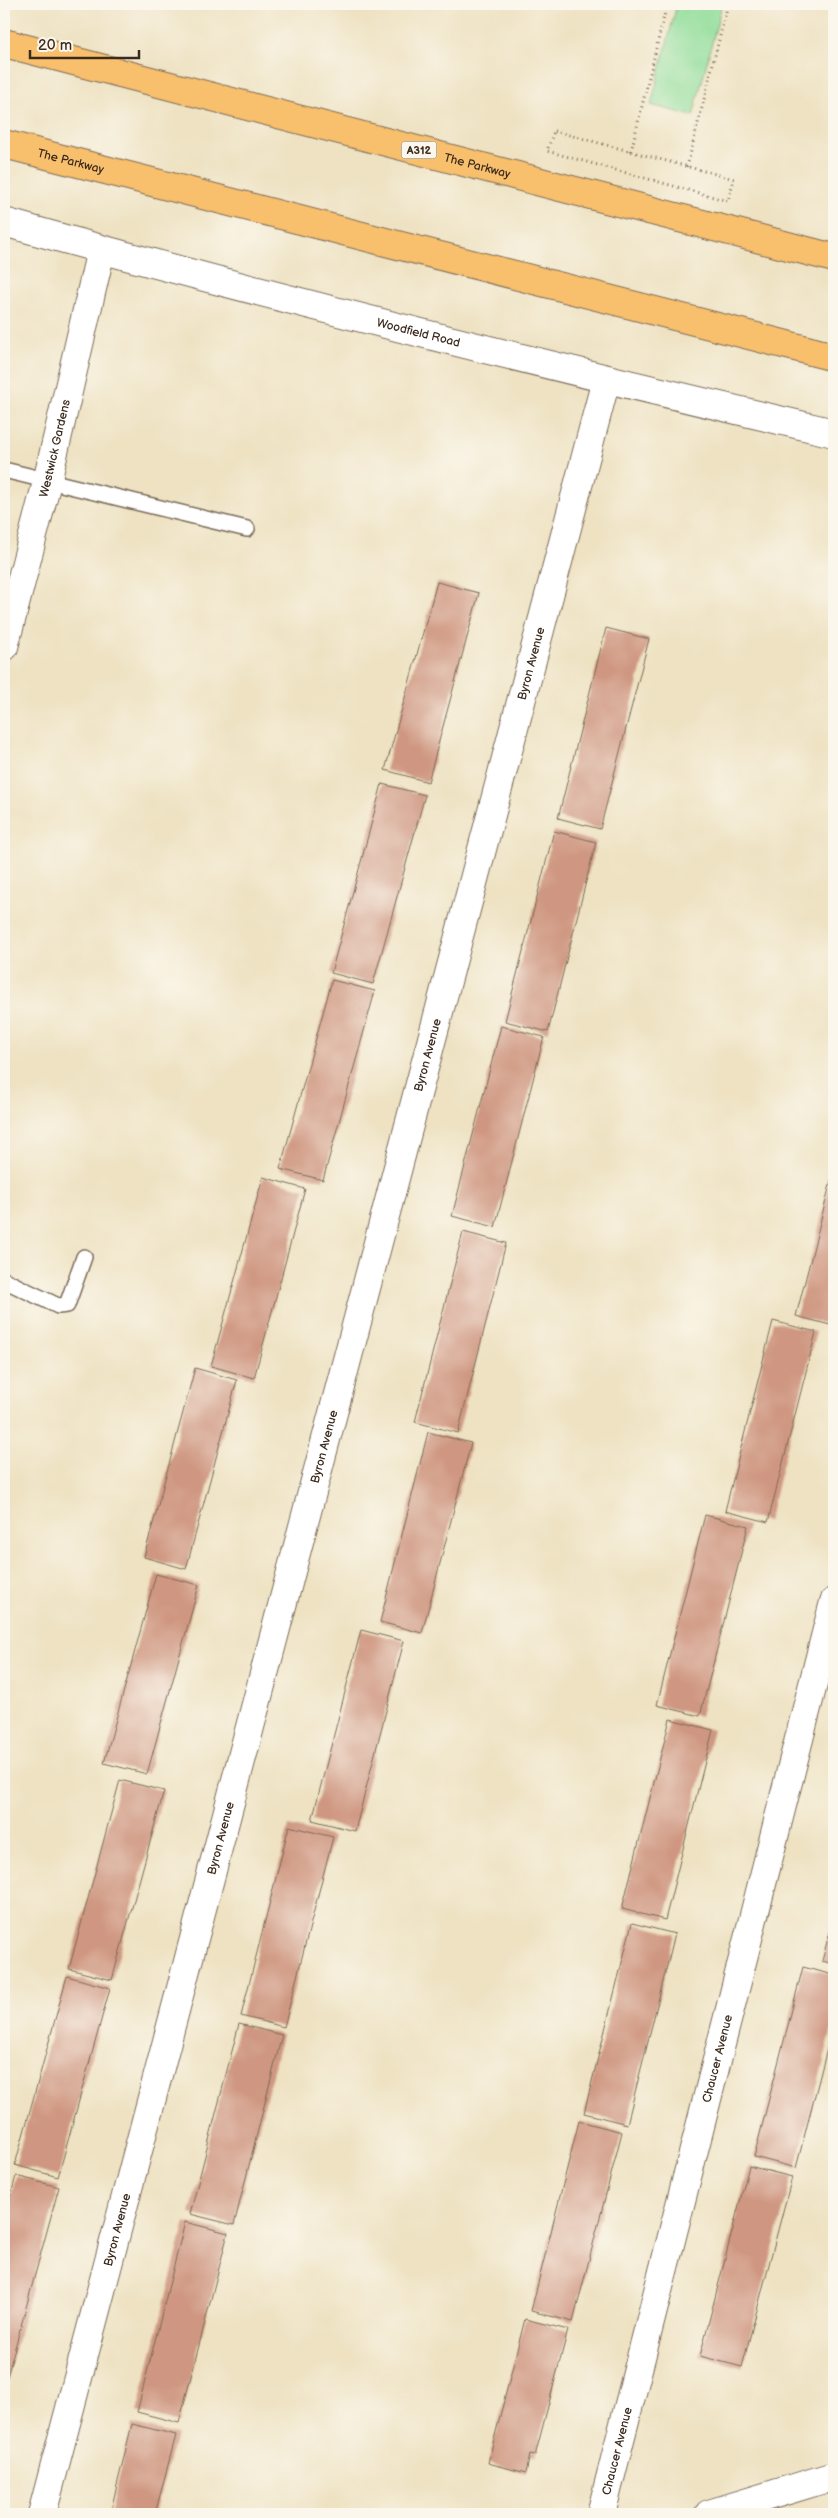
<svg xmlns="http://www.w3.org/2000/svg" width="838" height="2518" viewBox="0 0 838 2518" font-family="'Balsamiq Sans',sans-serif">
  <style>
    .green { fill: #90dd9a; stroke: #66845c }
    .building { fill: #cf9781 }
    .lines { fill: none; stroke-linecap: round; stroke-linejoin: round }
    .service-casing { stroke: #7a6a57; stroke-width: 18 }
    .minor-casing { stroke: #7a6a57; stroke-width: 30 }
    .trunk-casing { stroke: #7a6a57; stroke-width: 30 }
    .path { stroke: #7a6a57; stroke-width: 3; stroke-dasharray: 1 4; stroke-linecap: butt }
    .service { stroke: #fff; stroke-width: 15 }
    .minor { stroke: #fff; stroke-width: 28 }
    .trunk { stroke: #f8bf6c; stroke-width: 28 }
    .labels { text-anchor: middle; stroke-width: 5; stroke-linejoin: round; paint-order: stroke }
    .shield { fill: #fbf7ec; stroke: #75685c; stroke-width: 1 }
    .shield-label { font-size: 11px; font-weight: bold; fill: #3b2a1e }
    .street-label { font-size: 12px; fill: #3b2a1e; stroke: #fbf7ec }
  </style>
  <rect width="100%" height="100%" fill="#fbf7ec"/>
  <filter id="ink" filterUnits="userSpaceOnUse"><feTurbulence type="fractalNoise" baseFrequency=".02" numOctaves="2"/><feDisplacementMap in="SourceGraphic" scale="10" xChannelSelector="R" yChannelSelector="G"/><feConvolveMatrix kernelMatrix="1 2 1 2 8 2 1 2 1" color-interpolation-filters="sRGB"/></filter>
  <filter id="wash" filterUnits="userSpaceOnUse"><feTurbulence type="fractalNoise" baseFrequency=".0096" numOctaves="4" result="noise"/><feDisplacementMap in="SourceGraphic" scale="20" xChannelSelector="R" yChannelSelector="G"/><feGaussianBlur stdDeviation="1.12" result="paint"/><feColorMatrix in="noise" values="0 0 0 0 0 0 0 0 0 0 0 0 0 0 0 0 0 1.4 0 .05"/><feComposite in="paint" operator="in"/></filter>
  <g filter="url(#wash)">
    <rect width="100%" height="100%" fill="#eee2c2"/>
    <!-- green -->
    <path class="green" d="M 677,4 L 722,4 L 693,116 L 651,105 Z"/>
    <g id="blocks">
      <!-- building -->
      <g class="building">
        <path d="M 437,582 L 479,593 L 428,782 L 385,770 Z"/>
        <path d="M 606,628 L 649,639 L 600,829 L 558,818 Z"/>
        <path d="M 382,784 L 425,795 L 373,984 L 331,973 Z"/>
        <path d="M 554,831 L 596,842 L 548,1032 L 505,1021 Z"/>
        <path d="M 332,980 L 375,991 L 323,1180 L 280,1169 Z"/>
        <path d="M 501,1026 L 544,1037 L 495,1227 L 452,1216 Z"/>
        <path d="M 834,1169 L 834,1326 L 796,1316 Z"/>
        <path d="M 263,1177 L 305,1189 L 254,1378 L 211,1366 Z"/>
        <path d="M 463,1232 L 506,1243 L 458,1433 L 415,1422 Z"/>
        <path d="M 773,1321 L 816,1332 L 768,1522 L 725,1511 Z"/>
        <path d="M 195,1368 L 237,1380 L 186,1569 L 144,1557 Z"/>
        <path d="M 428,1432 L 471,1443 L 422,1633 L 380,1622 Z"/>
        <path d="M 705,1515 L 748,1526 L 700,1716 L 657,1705 Z"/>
        <path d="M 156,1574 L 199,1585 L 147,1774 L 104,1763 Z"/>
        <path d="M 361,1630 L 404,1641 L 355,1831 L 312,1820 Z"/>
        <path d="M 670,1719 L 713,1730 L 665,1920 L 622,1909 Z"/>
        <path d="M 120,1780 L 164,1791 L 112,1980 L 69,1969 Z"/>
        <path d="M 289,1826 L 333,1837 L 284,2027 L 241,2016 Z"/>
        <path d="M 834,1915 L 834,1964 L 822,1961 Z"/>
        <path d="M 632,1923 L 675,1934 L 627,2124 L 584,2113 Z"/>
        <path d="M 803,1967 L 834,1975 L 834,2022 L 796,2168 L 754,2157 Z"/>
        <path d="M 67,1976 L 110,1988 L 58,2177 L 15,2165 Z"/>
        <path d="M 239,2024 L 282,2035 L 234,2225 L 190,2214 Z"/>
        <path d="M 579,2121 L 622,2132 L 573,2322 L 531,2311 Z"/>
        <path d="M 749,2166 L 792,2177 L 742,2367 L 700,2356 Z"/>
        <path d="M 16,2176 L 59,2187 L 7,2377 L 4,2376 L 4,2221 Z"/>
        <path d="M 185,2222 L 228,2233 L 179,2423 L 137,2412 Z"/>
        <path d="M 525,2319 L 568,2330 L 535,2456 L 530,2455 L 526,2473 L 488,2463 Z"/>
        <path d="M 132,2424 L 176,2435 L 155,2514 L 110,2514 Z"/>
      </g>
    </g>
  </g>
  <g filter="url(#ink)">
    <use href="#blocks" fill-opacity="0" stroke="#7a6a57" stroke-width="1"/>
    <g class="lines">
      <!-- service casing -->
      <g class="service-casing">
        <g id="service">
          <path d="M 4,470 L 247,529"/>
          <path d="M 4,1280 L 58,1306 L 67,1305 L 84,1257"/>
        </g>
      </g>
      <!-- minor casing -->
      <g class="minor-casing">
        <g id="minor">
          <path id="s1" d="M 4,222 C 279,300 556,368 834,433"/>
          <path id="s2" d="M 4,647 L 47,482 L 101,250"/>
          <path id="s3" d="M 42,2514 L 606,380"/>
          <path id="s4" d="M 601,2514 L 834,1602"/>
          <path d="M 709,2514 L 834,2476"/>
        </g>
      </g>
      <!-- trunk casing -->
      <g class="trunk-casing">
        <g id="trunk">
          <path id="s5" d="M 4,43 L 834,258"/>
          <path id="s6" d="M 4,144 L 834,357"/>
        </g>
      </g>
      <!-- path -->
      <g class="path">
        <path d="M 554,131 L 734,179 L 728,201 L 547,151 Z"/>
        <path d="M 631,151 L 667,4"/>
        <path d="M 687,167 L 728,4"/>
      </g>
      <!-- service -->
      <use href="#service" class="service"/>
      <!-- minor -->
      <use href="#minor" class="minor"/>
      <!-- trunk -->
      <use href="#trunk" class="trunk"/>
    </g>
  </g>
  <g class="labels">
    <!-- shield labels -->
    <rect class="shield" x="401.5" y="141.5" width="35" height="17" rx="4"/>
    <g class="shield-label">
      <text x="419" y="154">A312</text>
    </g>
    <!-- street labels -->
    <g class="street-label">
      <text dy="4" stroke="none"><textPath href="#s6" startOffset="69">The Parkway</textPath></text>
      <text dy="4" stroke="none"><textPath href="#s5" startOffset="489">The Parkway</textPath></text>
      <text dy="4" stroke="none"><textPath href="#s1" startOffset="429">Woodfield Road</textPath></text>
      <text dy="4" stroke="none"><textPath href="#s2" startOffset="205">Westwick Gardens</textPath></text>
      <text dy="4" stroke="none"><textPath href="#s3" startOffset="1914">Byron Avenue</textPath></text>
      <text dy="4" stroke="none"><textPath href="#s3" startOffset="1509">Byron Avenue</textPath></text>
      <text dy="4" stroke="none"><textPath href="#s3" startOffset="1104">Byron Avenue</textPath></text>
      <text dy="4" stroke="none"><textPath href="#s3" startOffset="699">Byron Avenue</textPath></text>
      <text dy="4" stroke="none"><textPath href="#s4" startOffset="470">Chaucer Avenue</textPath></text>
      <text dy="4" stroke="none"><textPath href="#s3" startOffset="294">Byron Avenue</textPath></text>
      <text dy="4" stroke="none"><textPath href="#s4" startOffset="65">Chaucer Avenue</textPath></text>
    </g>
  </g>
  <!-- margin -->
  <rect width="838" height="2518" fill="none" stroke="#fbf7ec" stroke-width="20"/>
  <!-- scale -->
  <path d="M30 50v8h109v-8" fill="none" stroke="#3b2a1e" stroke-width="2.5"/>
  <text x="38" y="50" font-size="15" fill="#3b2a1e" stroke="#fbf7ec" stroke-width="4" paint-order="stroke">20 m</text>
</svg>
